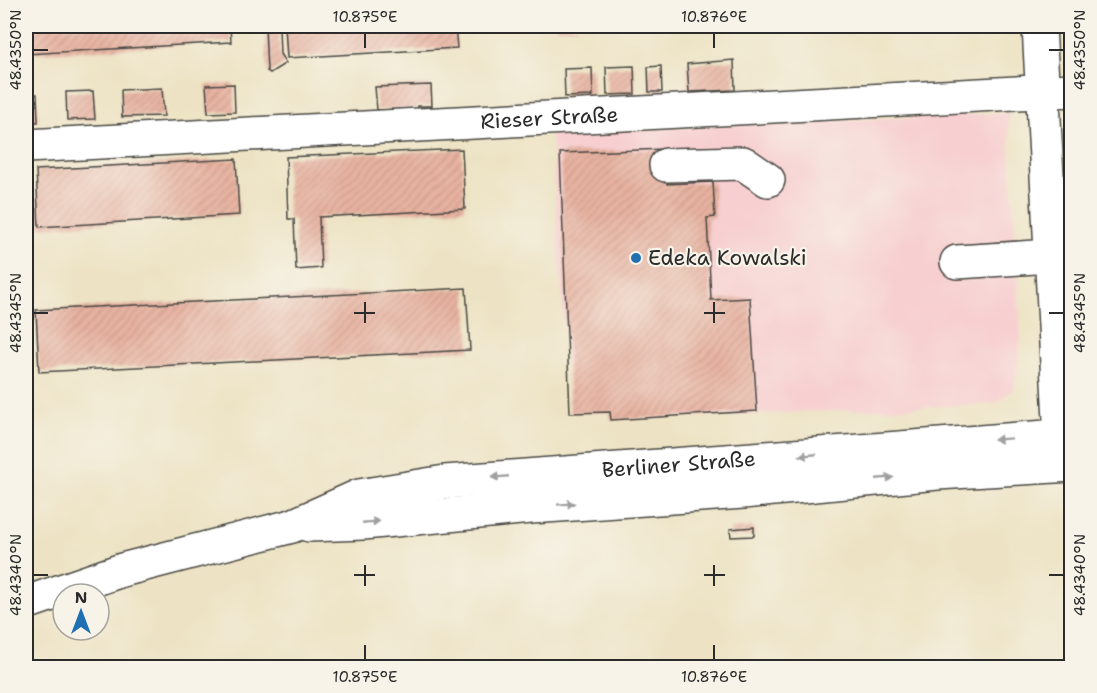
<svg xmlns="http://www.w3.org/2000/svg" width="1097" height="693" viewBox="0 0 1097 693" font-family="'Shantell Sans',sans-serif">
  <style>
    .built { fill: #f7cfd0 }
    .building { fill: url(#building-hatch) }
    .lines { fill: none; stroke-linecap: round; stroke-linejoin: round }
    .minor-casing { stroke: #484742; stroke-width: 36 }
    .minor { stroke: #fff; stroke-width: 33 }
    .oneway { fill: #a0a0a0 }
    .ticks { fill: none; stroke: #2b2b2b; stroke-width: 2 }
    .poi-dot { fill: #1f6fb2; stroke: #f7f3e8; stroke-width: 2 }
    .labels { text-anchor: middle; stroke-width: 4.5; stroke-linejoin: round; paint-order: stroke }
    .street-label { font-size: 21px; fill: #2b2b2b; stroke: #f7f3e8 }
    .poi-label { font-size: 21px; fill: #2b2b2b; stroke: #f7f3e8; text-anchor: start }
    .neatline { fill: none; stroke: #2b2b2b; stroke-width: 2 }
    .ticks-label { font-size: 15px; text-anchor: middle; fill: #2b2b2b }
  </style>
  <defs>
    <pattern id="building-hatch" width="6" height="6" patternUnits="userSpaceOnUse" patternTransform="scale(1.5)"><rect width="6" height="6" fill="#e8b2a0"/><path d="M-1 1l2-2M0 6l6-6M5 7l2-2" fill="none" stroke="#c7998a"/></pattern>
  </defs>
  <rect width="100%" height="100%" fill="#f7f3e8"/>
  <filter id="ink" filterUnits="userSpaceOnUse"><feTurbulence type="fractalNoise" baseFrequency=".0167" numOctaves="2"/><feDisplacementMap in="SourceGraphic" scale="12" xChannelSelector="R" yChannelSelector="G"/><feConvolveMatrix kernelMatrix="1 2 1 2 8 2 1 2 1" color-interpolation-filters="sRGB"/></filter>
  <filter id="wash" filterUnits="userSpaceOnUse"><feTurbulence type="fractalNoise" baseFrequency=".008" numOctaves="4" result="noise"/><feDisplacementMap in="SourceGraphic" scale="24" xChannelSelector="R" yChannelSelector="G"/><feGaussianBlur stdDeviation="1.35" result="paint"/><feColorMatrix in="noise" values="0 0 0 0 0 0 0 0 0 0 0 0 0 0 0 0 0 1.4 0 .05"/><feComposite in="paint" operator="in"/></filter>
  <g filter="url(#wash)">
    <rect width="100%" height="100%" fill="#ede3c4"/>
    <!-- built -->
    <path class="built" d="M 1008,113 L 1021,340 L 1014,389 L 995,404 L 611,420 L 610,412 L 570,413 L 551,133 Z"/>
    <g id="blocks">
      <!-- building -->
      <g class="building">
        <path d="M 26,26 L 230,26 L 231,42 L 26,54 Z"/>
        <path d="M 265,26 L 279,26 L 280,54 L 286,63 L 270,73 L 267,71 Z"/>
        <path d="M 285,26 L 455,26 L 457,48 L 287,58 Z"/>
        <path d="M 557,26 L 578,26 L 578,27 L 557,28 Z"/>
        <path d="M 734,60 L 735,90 L 689,92 L 687,64 Z"/>
        <path d="M 634,66 L 635,94 L 607,95 L 606,67 Z"/>
        <path d="M 661,66 L 662,92 L 649,92 L 648,67 Z"/>
        <path d="M 592,68 L 593,96 L 565,97 L 564,69 Z"/>
        <path d="M 234,84 L 235,112 L 208,113 L 206,85 Z"/>
        <path d="M 431,85 L 432,106 L 418,106 L 418,109 L 377,110 L 375,87 Z"/>
        <path d="M 162,88 L 164,116 L 122,117 L 121,90 Z"/>
        <path d="M 93,91 L 95,119 L 67,120 L 66,92 Z"/>
        <path d="M 26,94 L 37,94 L 38,122 L 26,122 Z"/>
        <path d="M 462,149 L 465,209 L 319,217 L 321,268 L 296,270 L 294,219 L 288,219 L 286,157 Z"/>
        <path d="M 665,149 L 667,184 L 713,182 L 715,217 L 707,218 L 711,300 L 750,298 L 757,411 L 611,420 L 610,412 L 570,413 L 560,153 Z"/>
        <path d="M 236,159 L 239,215 L 39,227 L 36,170 Z"/>
        <path d="M 466,288 L 470,350 L 39,372 L 36,310 Z"/>
        <path d="M 754,527 L 754,536 L 731,537 L 730,529 Z"/>
      </g>
    </g>
  </g>
  <g filter="url(#ink)">
    <use href="#blocks" fill-opacity="0" stroke="#484742" stroke-width="1.5"/>
    <g class="lines">
      <!-- minor casing -->
      <g class="minor-casing">
        <g id="minor">
          <path d="M 1039,26 L 1062,457"/>
          <path id="s1" d="M 26,146 L 1072,90"/>
          <path d="M 666,165 L 743,163 L 768,180"/>
          <path d="M 957,262 L 1051,256"/>
          <path d="M 309,525 L 363,523 L 531,507 L 743,492 L 937,473 L 1072,465"/>
          <path id="s2" d="M 26,603 L 122,570 L 292,526 L 359,496 L 445,482 L 1072,435"/>
        </g>
      </g>
      <!-- minor -->
      <use href="#minor" class="minor"/>
    </g>
    <!-- one-way arrows -->
    <defs><path id="oneway-solid" d="M-6-.8H1V-3.2L6.5 0L1 3.2V.8H-6Z" transform="scale(1.5)"/></defs>
    <g class="oneway">
      <use href="#oneway-solid" transform="translate(1003 439) rotate(176)"/>
      <use href="#oneway-solid" transform="translate(808 455) rotate(175)"/>
      <use href="#oneway-solid" transform="translate(500 477) rotate(175)"/>
      <use href="#oneway-solid" transform="translate(885 478) rotate(-5)"/>
      <use href="#oneway-solid" transform="translate(566 504) rotate(-4)"/>
      <use href="#oneway-solid" transform="translate(371 522) rotate(-5)"/>
    </g>
  </g>
  <!-- ticks -->
  <path class="ticks" d="M 365,33 L 365,48M 714,33 L 714,48M 33,50 L 48,50M 1049,50 L 1064,50M 365,302 L 365,323M 714,302 L 714,323M 33,313 L 48,313M 354,313 L 375,313M 704,313 L 725,313M 1049,313 L 1064,313M 365,565 L 365,586M 714,565 L 714,586M 33,575 L 48,575M 354,575 L 375,575M 704,575 L 725,575M 1049,575 L 1064,575M 365,645 L 365,660M 714,645 L 714,660"/>
  <!-- markers -->
  <circle class="poi-dot" cx="636" cy="258" r="6"/>
  <g class="labels">
    <!-- street labels -->
    <g class="street-label">
      <text dy="7" stroke="none"><textPath href="#s1" startOffset="524">Rieser Straße</textPath></text>
      <text dy="7" stroke="none"><textPath href="#s2" startOffset="672">Berliner Straße</textPath></text>
    </g>
    <!-- poi labels -->
    <g class="poi-label">
      <text x="648" y="265">Edeka Kowalski</text>
    </g>
  </g>
  <!-- margin -->
  <rect width="1097" height="693" fill="none" stroke="#f7f3e8" stroke-width="66"/>
  <!-- north arrow -->
  <g transform="translate(81 612)"><circle r="28" fill="#f7f3e8" stroke="#a5a39c" stroke-width="1.5"/>
  <path d="M0-4.5L10 22L0 15L-10 22Z" fill="#1f6fb2"/>
  <text y="-9" font-size="16" font-weight="bold" text-anchor="middle" fill="#2b2b2b">N</text>
  </g>
  <rect x="33" y="33" width="1031" height="627" class="neatline"/>
  <g class="ticks-label">
    <text x="365" y="22">10.875°E</text>
    <text x="714" y="22">10.876°E</text>
    <text transform="translate(16 50) rotate(-90)" y="5">48.4350°N</text>
    <text transform="translate(1080 50) rotate(-90)" y="5">48.4350°N</text>
    <text transform="translate(16 313) rotate(-90)" y="5">48.4345°N</text>
    <text transform="translate(1080 313) rotate(-90)" y="5">48.4345°N</text>
    <text transform="translate(16 575) rotate(-90)" y="5">48.4340°N</text>
    <text transform="translate(1080 575) rotate(-90)" y="5">48.4340°N</text>
    <text x="365" y="682">10.875°E</text>
    <text x="714" y="682">10.876°E</text>
  </g>
</svg>
